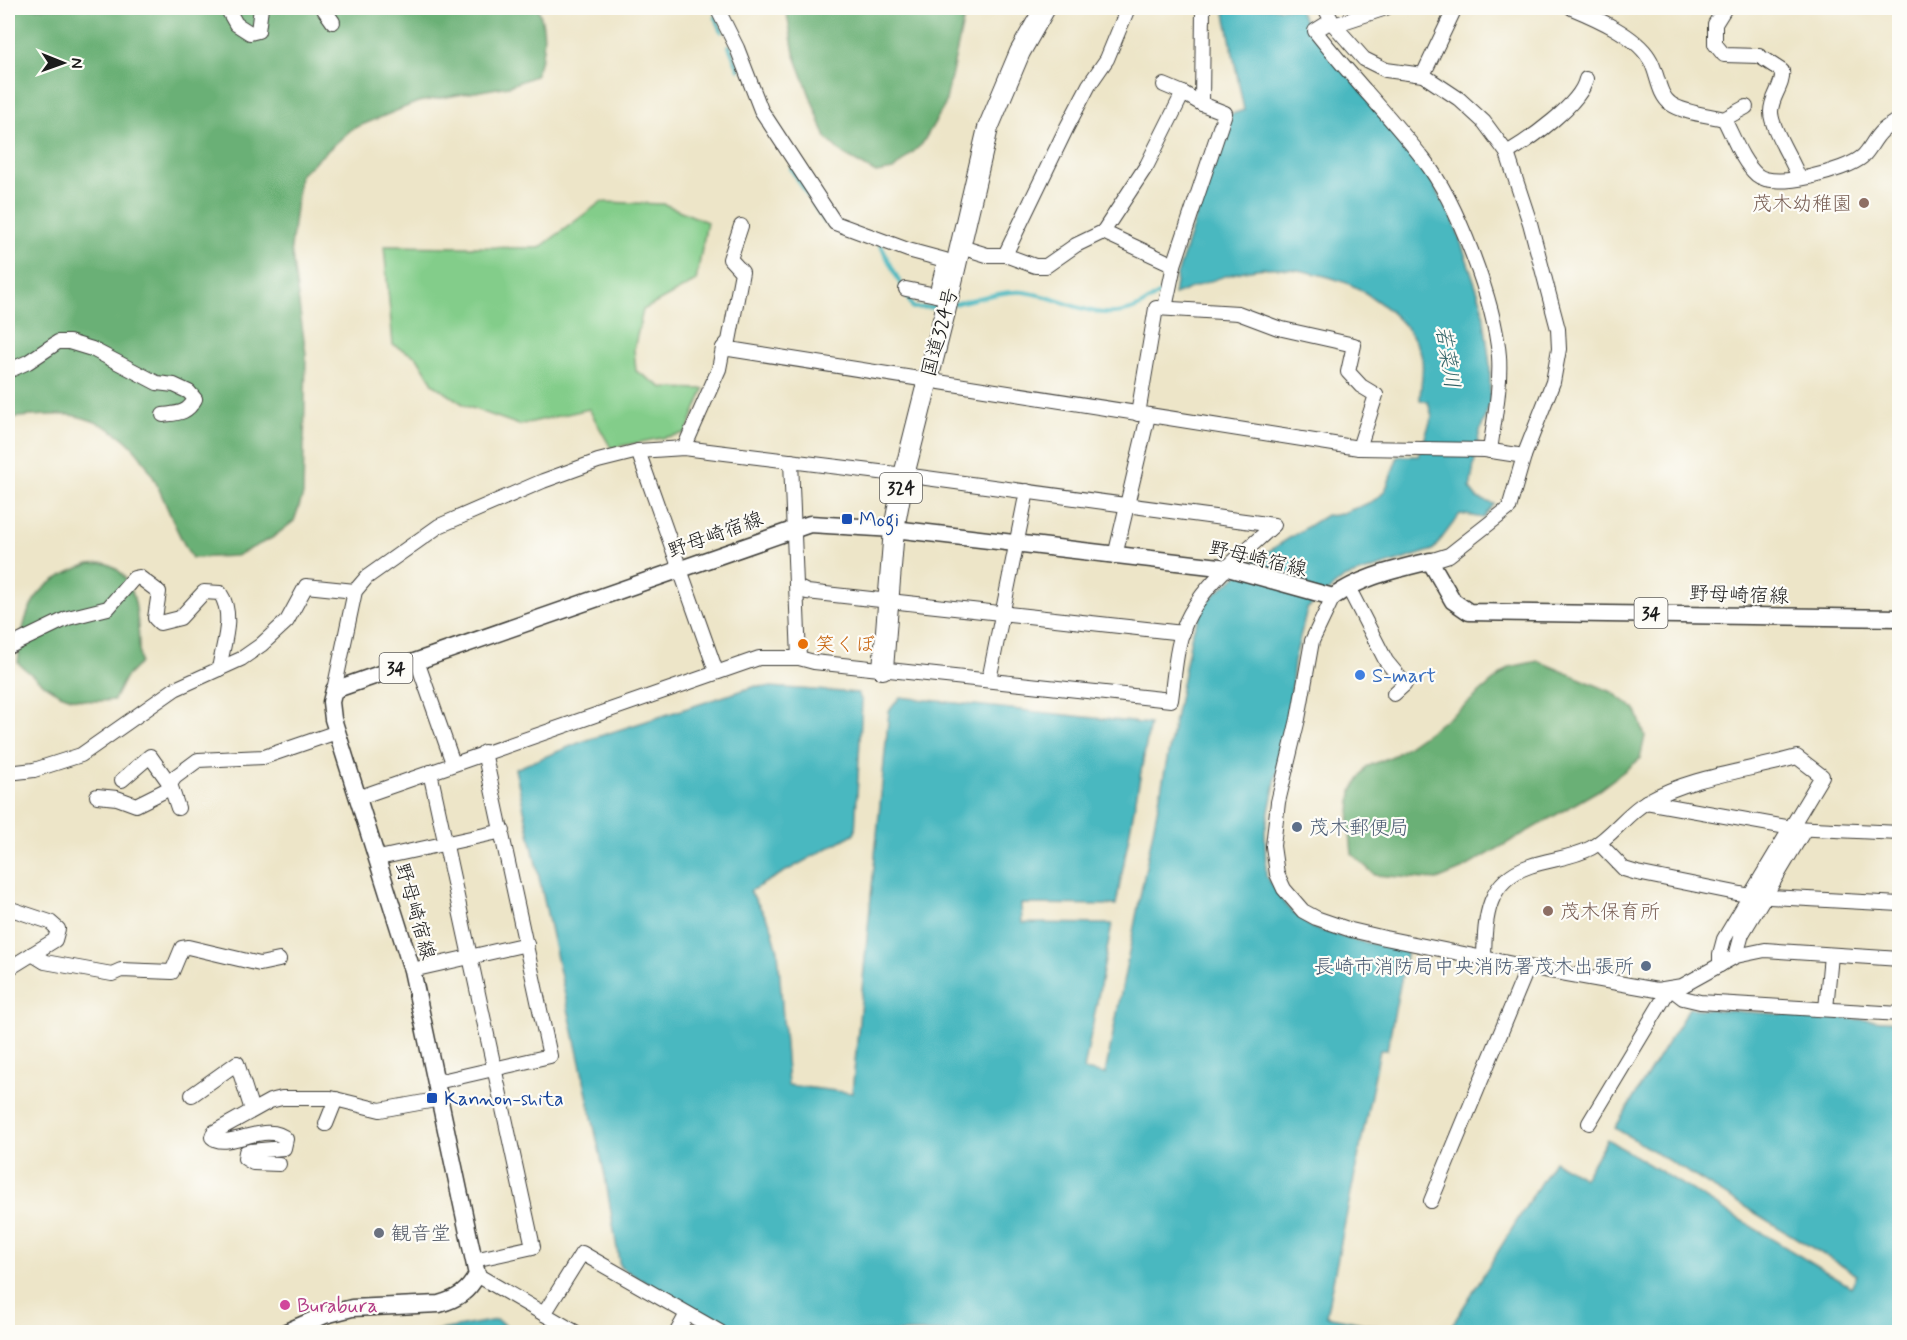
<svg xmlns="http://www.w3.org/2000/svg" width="1907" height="1340" viewBox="0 0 1907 1340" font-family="Mynerve,'Klee One',sans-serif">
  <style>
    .green { fill: #83cd8a; stroke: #507453; stroke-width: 1.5 }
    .forest { fill: #6ab076; stroke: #436649; stroke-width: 1.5 }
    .water { fill: #49b8c0; stroke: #326a6e; stroke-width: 1.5 }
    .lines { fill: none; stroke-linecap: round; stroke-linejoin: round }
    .stream { stroke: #49b8c0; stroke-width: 4 }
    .minor-casing { stroke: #3b3a36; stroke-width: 16 }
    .major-casing { stroke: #3b3a36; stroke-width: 19 }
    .highway-casing { stroke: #3b3a36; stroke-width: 22 }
    .minor { stroke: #fff; stroke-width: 14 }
    .major { stroke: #fff; stroke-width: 16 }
    .highway { stroke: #fff; stroke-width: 20 }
    .education-dot { fill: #8d6e63; stroke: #fdfcf7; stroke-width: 2 }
    .transit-dot { fill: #1a4fb4; stroke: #fdfcf7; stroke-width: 2 }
    .food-dot { fill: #e8710a; stroke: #fdfcf7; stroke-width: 2 }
    .shop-dot { fill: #3f7fe0; stroke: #fdfcf7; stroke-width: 2 }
    .service-dot { fill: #5c6f8a; stroke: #fdfcf7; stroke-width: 2 }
    .worship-dot { fill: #6b7280; stroke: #fdfcf7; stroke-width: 2 }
    .hotel-dot { fill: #d1479c; stroke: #fdfcf7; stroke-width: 2 }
    .labels { text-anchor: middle; stroke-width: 4.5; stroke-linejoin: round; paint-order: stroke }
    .shield { fill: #fdfcf7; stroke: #605f5e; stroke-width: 1.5 }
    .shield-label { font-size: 18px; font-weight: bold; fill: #1c1c1c }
    .education-label { font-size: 20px; fill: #785e54; stroke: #fdfcf7; text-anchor: end }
    .street-label { font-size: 20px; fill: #1c1c1c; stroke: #fdfcf7 }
    .transit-label { font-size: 20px; fill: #164399; stroke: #fdfcf7; text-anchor: start }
    .food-label { font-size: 20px; fill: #c56008; stroke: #fdfcf7; text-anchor: start }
    .shop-label { font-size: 20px; fill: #366cbe; stroke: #fdfcf7; text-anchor: start }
    .service-label { font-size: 20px; fill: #4e5e75; stroke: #fdfcf7; text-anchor: start }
    .worship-label { font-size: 20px; fill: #5b616d; stroke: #fdfcf7; text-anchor: start }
    .hotel-label { font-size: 20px; fill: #b23c85; stroke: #fdfcf7; text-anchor: start }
    .water-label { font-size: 21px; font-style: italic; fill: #306266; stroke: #fdfcf7 }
  </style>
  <rect width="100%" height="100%" fill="#fdfcf7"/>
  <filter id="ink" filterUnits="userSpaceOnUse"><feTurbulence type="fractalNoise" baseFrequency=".0167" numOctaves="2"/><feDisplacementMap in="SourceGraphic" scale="12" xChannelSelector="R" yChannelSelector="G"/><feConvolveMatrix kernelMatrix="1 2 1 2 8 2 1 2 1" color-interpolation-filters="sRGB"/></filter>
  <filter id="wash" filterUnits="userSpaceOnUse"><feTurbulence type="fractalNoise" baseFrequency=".008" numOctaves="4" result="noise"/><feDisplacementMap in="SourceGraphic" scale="24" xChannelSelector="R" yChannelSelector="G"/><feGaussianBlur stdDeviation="1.35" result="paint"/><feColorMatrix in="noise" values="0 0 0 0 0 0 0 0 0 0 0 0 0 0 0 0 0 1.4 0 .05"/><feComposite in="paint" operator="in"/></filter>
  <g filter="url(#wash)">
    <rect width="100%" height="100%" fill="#ede5c8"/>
    <!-- green -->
    <path class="green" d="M 601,202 L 664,204 L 707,222 L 696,281 L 643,310 L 634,349 L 636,371 L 663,388 L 704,389 L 686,433 L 611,448 L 589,409 L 519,425 L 466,406 L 434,385 L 417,357 L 393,345 L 384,246 L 539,248 Z"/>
    <!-- forest -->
    <g class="forest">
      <path d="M 8,8 L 350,8 L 370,10 L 385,8 L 538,8 C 547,31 545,54 535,76 L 509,86 L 418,102 L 352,129 L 300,175 L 291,248 L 306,354 L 303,495 L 294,521 L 272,538 L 236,556 L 192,558 C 155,499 157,435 76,416 C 58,412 27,417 8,418 Z"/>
      <path d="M 786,8 L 966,8 L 945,105 L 922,144 L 893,170 L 876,173 L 844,155 L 826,138 L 794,53 Z"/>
      <path d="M 89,564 C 95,564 104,562 108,564 C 143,579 137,632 140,663 L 125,678 L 114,700 C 68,705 51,692 18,663 C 24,605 33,584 89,564 Z"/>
      <path d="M 1538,661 L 1612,692 L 1636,710 L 1645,736 L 1640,759 L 1599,790 L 1459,871 L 1437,880 L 1375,875 L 1352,854 L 1349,823 L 1352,791 L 1366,767 L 1395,755 L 1428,732 L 1463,707 L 1510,667 Z"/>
    </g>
    <!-- water -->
    <g class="water">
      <path d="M 1224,8 L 1298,8 L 1304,19 L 1428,175 L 1453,219 L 1482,304 L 1490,365 L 1490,403 L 1479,435 L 1470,489 L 1477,498 L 1494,504 L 1483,518 L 1460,514 L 1433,550 L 1344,578 L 1307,609 L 1294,662 L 1289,714 L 1265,831 L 1266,876 L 1287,907 L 1312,928 L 1358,941 L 1407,950 L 1387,1050 L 1380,1050 L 1326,1316 L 1405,1332 L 729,1332 L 620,1267 L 605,1176 L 515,769 L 581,742 L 756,686 L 858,693 L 862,702 L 855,833 L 750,891 L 771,925 L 778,951 L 788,1085 L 852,1093 L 889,711 L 900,697 L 1150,724 L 1116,905 L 1021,904 L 1022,923 L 1112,924 L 1084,1070 L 1105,1074 L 1192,633 L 1206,603 L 1216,593 L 1259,557 L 1326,515 C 1336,517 1344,512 1353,509 C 1391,496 1384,491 1398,456 L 1419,456 L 1432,416 L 1428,402 L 1420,400 C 1420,388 1424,372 1422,359 C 1417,330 1383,303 1359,289 C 1339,277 1289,266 1266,268 C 1235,270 1202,284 1174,295 L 1177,275 L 1229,115 L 1244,110 Z"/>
      <path d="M 1689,1008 L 1899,1022 L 1899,1332 L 1448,1332 L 1554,1161 L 1584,1178 L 1607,1139 L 1851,1287 L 1857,1275 L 1615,1128 Z"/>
      <path d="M 496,1320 L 518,1332 L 429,1332 Z"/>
    </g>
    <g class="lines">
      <!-- stream -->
      <g class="stream">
        <path d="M 715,17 L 722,32"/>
        <path d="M 729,46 L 739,70"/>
        <path d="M 791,169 L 824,221 L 829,224"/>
        <path d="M 880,244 L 913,308 L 941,307"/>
        <path d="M 954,304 C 972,300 1005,290 1023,292 C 1062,296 1097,325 1136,308 C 1146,304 1154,296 1164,291"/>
      </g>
    </g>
  </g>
  <g filter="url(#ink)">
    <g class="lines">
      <!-- minor casing -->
      <g class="minor-casing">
        <g id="minor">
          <path d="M 227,8 L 236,24 L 250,33 L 258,31 L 261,8"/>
          <path d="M 323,8 L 333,22"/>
          <path d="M 717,8 L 737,48 L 761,110 L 835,223 L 908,250 L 945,260 L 936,295 L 948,297"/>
          <path d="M 1325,8 L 1334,25 L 1364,59 L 1386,70 L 1423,75 L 1459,99 L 1484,122 L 1507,153 L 1530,223 L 1558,329 L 1559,349 L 1553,382 L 1524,456 L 1509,508 L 1449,555 L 1430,561"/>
          <path d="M 1572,8 C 1596,18 1635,35 1649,58 C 1658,71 1657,94 1671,104 C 1684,113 1708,115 1724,119 L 1746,107"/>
          <path d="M 1725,8 L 1715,24 L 1715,44 L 1724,55 L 1759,56 L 1782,71 C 1784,86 1771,96 1771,112 C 1771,129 1793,160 1799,178"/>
          <path d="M 1331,21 L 1315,31 C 1350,76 1390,116 1424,160 C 1457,202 1495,303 1499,356 C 1501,387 1494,420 1490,451"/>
          <path d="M 1334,25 L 1386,8"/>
          <path d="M 1423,75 L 1455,8"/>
          <path d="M 1164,85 L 1183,93"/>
          <path d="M 1724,119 C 1733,136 1742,162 1757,175 C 1775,190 1845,171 1862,157 C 1870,150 1873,140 1881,132 C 1886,127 1894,123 1900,118"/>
          <path d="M 1507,153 C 1529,140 1581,104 1586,79"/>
          <path d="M 1103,232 L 1174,265"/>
          <path d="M 961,247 L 987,255 L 1005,255 L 1035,266 L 1046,266 L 1076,245 L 1103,232 L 1147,165 L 1183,93 L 1202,104"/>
          <path d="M 1005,255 L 1067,127 L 1089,85 L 1107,59 L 1128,8"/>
          <path d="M 906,289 L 936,295"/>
          <path d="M 1165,308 L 1174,265 L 1225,113 L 1202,104 L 1203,8"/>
          <path d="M 723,348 L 729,341 L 742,272 L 730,259 L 741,226"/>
          <path d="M 8,371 L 28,362 L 58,342 L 69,342 L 92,349 L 157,383 L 174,385 L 189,392 L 195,399 C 187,414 178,413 163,415"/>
          <path d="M 1138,414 L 1156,308 L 1238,313 L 1278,328 L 1354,345 L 1348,372 L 1361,386 L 1376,395 L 1359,448"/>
          <path d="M 684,448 L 719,369 L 723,348 L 1359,448 L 1485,450 L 1524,456"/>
          <path d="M 638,451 L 716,671"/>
          <path d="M 791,461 L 799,658"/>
          <path d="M 1115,556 L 1148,416"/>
          <path d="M 797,587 L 807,592 L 1183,633"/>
          <path d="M 1348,587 L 1386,661 L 1405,684 L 1394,694"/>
          <path d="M 1333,597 L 1312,641 L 1298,719 L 1278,802 L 1273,846 L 1277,874 L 1284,889 L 1303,911 L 1316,918 L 1351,930 L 1385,938 L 1528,967 L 1657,990 L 1682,986 L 1736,956 L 1765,950 L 1900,959"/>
          <path d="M 8,647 L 68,618 L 108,608 L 134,578 L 139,577 L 159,592 L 155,618 L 160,623 L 180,618 L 204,592 L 220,593 C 235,615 223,644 219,669"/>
          <path d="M 417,661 L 453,763"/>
          <path d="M 989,680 L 1027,491"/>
          <path d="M 334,690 L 355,591 L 367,577 L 439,526 L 543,481 L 598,461 L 638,451 L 684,448 L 904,475 L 1274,525 C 1245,552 1209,579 1190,614 C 1176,639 1175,672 1171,700 L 814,662 L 799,658 L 759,658 L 360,797"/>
          <path d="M 430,772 L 533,1247 L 474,1260"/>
          <path d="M 8,773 L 34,770 L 81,755 L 175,689 L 241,659 L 261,645 L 287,621 L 306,586 L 355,591"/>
          <path d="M 122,780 L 150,756 L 170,784 L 178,808"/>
          <path d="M 97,796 L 117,798 L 136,805 L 166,790 L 175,777 L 198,760 L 264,757 L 337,732"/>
          <path d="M 1646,802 L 1792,828 L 1900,833"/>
          <path d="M 1599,843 L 1624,869 L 1637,873 L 1751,896 L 1900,904"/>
          <path d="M 379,858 L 503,831"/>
          <path d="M 8,908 L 50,922 L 58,929 L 55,940 L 8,969"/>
          <path d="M 32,954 L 45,962 L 112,974 L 121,970 L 172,972 L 182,948 L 188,947 L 260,964 L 279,960"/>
          <path d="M 1484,956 C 1485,917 1487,880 1530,866 C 1551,859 1572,858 1591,848 C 1613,836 1626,813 1648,801 C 1692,776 1748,771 1797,757 L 1822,776 L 1724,939 L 1720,954 L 1720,965"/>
          <path d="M 1736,956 L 1742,934 L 1805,829"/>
          <path d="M 412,970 L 527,944"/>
          <path d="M 1826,1009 L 1831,955"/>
          <path d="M 437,1082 L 550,1056 L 484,752"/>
          <path d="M 192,1095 L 237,1063 L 252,1110"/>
          <path d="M 1589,1123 L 1670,988 L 1683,998 L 1700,1002 L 1900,1014"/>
          <path d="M 326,1124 L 336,1099"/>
          <path d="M 279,1164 L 253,1163 L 245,1158 L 246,1152 L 250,1151 L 284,1148 L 286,1139 C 268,1120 226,1151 212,1137 L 214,1132 L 270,1101 L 282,1098 L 331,1098 L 380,1110 L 441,1099"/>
          <path d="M 1431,1201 L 1528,967"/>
          <path d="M 477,1275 L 575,1332"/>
          <path d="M 544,1314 L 582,1253 L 720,1332"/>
          <path d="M 677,1332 L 687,1314"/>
        </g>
      </g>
      <!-- major casing -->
      <g class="major-casing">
        <path id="major" d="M 286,1332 L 325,1315 L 352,1308 L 439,1304 C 457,1299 468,1292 477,1275 L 412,970 L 333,719 L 331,702 L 334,690 L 810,524 L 894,529 L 1228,568 L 1333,597 C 1363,576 1395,570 1430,561 L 1453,601 L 1469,612 L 1900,618"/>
      </g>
      <!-- highway casing -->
      <g class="highway-casing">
        <path id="highway" d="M 883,669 L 894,529 L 904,475 L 945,312 L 988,128 L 1020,52 L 1045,8"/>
      </g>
      <!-- minor -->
      <use href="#minor" class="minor"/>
      <!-- major -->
      <use href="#major" class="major"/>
      <!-- highway -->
      <use href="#highway" class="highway"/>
    </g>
  </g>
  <!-- markers -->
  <g class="education-dot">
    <circle cx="1864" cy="203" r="6"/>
    <circle cx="1548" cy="911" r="6"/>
  </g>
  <g class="transit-dot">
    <rect x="841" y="513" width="12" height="12" rx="3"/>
    <rect x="426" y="1092" width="12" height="12" rx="3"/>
  </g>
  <circle class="food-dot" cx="803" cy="644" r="6"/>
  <circle class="shop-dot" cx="1360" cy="675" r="6"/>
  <g class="service-dot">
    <circle cx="1297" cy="827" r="6"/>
    <circle cx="1646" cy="966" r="6"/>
  </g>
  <circle class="worship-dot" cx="379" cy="1233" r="6"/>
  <circle class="hotel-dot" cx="285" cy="1305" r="6"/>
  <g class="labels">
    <!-- shield labels -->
    <g class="shield">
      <rect x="880" y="473" width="42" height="30" rx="4.5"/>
      <rect x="1634.5" y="598" width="33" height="30" rx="4.5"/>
      <rect x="379.5" y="653" width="33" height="30" rx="4.5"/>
    </g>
    <g class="shield-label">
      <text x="901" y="494">324</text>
      <text x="1651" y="619">34</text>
      <text x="396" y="674">34</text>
    </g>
    <!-- education labels -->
    <g class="education-label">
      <text x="1852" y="210">茂木幼稚園</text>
      <text x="1560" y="918" text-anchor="start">茂木保育所</text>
    </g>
    <!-- street labels -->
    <g class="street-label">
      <text transform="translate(939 332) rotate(-75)" y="7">国道324号</text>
      <text transform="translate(715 534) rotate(-20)" y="7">野母崎宿線</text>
      <text transform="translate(1258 558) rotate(13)" y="7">野母崎宿線</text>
      <text transform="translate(1739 594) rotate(2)" y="7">野母崎宿線</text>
      <text transform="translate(416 911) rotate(74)" y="7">野母崎宿線</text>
    </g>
    <!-- transit labels -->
    <g class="transit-label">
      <text x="859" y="526">Mogi</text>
      <text x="444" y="1105">Kannon-shita</text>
    </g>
    <!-- food labels -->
    <g class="food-label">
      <text x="815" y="651">笑くぼ</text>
    </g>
    <!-- shop labels -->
    <g class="shop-label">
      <text x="1372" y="682">S-mart</text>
    </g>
    <!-- service labels -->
    <g class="service-label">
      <text x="1309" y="834">茂木郵便局</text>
      <text x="1634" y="973" text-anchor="end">長崎市消防局中央消防署茂木出張所</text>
    </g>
    <!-- worship labels -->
    <g class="worship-label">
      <text x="391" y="1240">観音堂</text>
    </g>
    <!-- hotel labels -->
    <g class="hotel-label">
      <text x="297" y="1312">Burabura</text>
    </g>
    <!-- water labels -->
    <g class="water-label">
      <text transform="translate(1448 357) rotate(81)" y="7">若菜川</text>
    </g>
  </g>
  <!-- margin -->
  <rect width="1907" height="1340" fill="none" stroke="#fdfcf7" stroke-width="30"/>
  <!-- north arrow -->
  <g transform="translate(63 63) rotate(91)" stroke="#fdfcf7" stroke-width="4.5" paint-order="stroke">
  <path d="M0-4.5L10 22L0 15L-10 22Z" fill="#1c1c1c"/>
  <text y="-9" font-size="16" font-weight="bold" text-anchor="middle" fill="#1c1c1c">N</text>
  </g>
</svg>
